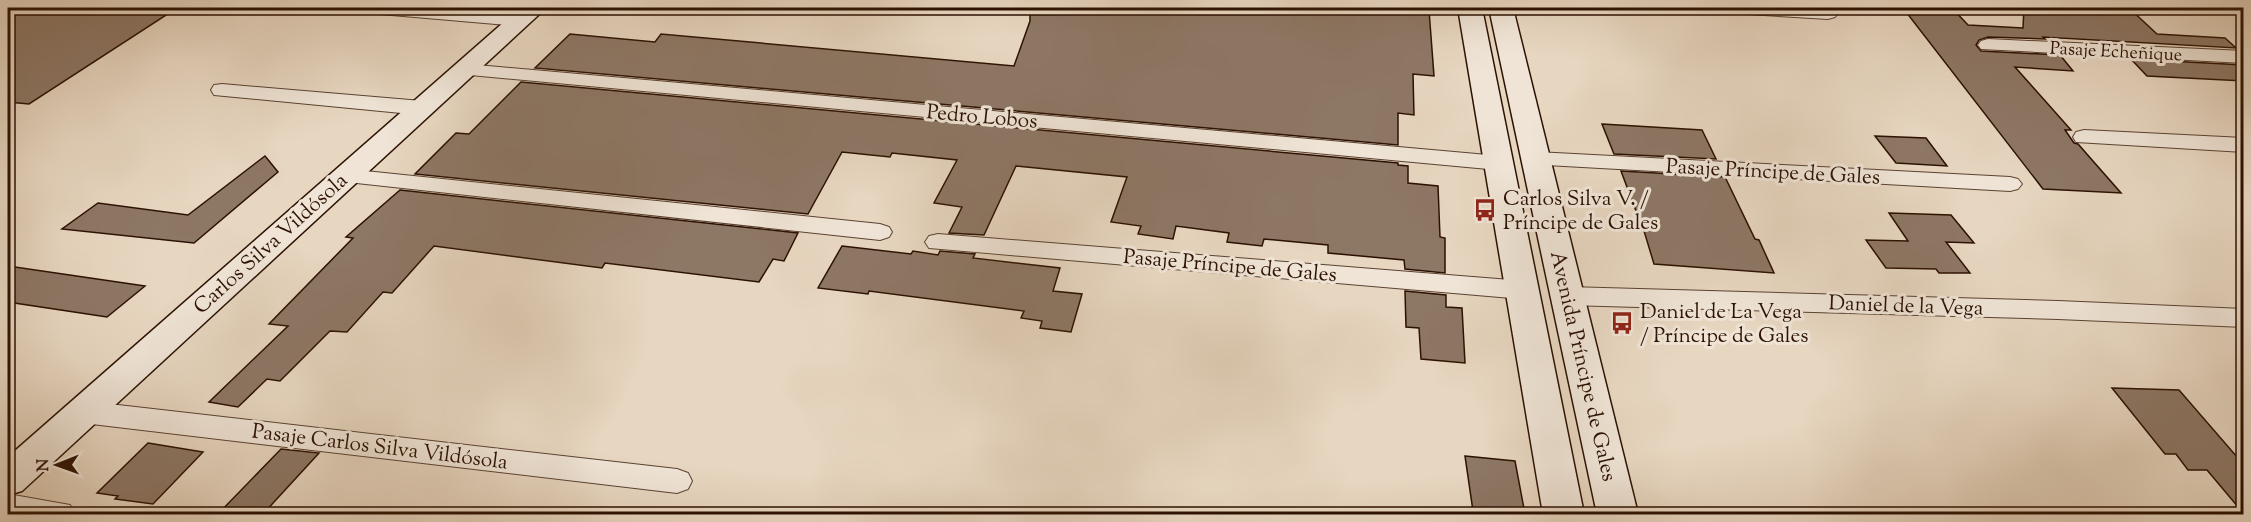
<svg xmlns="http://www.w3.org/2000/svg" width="2251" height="522" viewBox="0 0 2251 522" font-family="'Sorts Mill Goudy',serif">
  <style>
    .building { fill: #8d7765; stroke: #2c1102; stroke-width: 1.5 }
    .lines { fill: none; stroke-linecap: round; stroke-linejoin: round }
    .street-casing { stroke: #5b4232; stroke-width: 2 }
    .secondary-casing { stroke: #2c1102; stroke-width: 3 }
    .street { fill: #efe4d6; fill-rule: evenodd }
    .secondary { fill: #efe4d6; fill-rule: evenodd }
    .labels { text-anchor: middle; stroke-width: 6; stroke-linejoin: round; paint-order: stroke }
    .far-street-label { font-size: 18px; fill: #2c1102; stroke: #efe4d6 }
    .street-label { font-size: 21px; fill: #2c1102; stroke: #efe4d6 }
    .poi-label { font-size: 21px; fill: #2c1102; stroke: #efe4d6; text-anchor: start }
  </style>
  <rect width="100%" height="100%" fill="#e7d6c0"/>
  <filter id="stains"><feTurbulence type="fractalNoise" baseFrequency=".00333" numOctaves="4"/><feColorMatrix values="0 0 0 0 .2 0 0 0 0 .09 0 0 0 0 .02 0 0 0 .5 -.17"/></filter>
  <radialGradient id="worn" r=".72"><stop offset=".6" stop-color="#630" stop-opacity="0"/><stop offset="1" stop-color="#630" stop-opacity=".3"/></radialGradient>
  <!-- building -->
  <g class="building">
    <path d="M 8,8 L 177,8 L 29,104 L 8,102 Z"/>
    <path d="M 1030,8 L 1401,8 L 1429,10 L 1434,76 L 1413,74 L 1414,115 L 1398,113 L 1398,145 L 535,68 L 570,34 L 655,42 L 661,34 L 1014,66 L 1030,21 Z"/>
    <path d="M 1903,8 L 1952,8 L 1968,25 L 2023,28 L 2024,8 L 2129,8 L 2157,34 L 2225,38 L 2236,48 L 2043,37 L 2045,39 L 1988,37 L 1979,40 L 1976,45 L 1981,51 L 2060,55 L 2073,71 L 2015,67 L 2071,130 L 2065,130 L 2074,143 L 2078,144 L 2121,193 L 2043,189 Z"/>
    <path d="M 2131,59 L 2244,65 L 2244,81 L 2147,76 Z"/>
    <path d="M 521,82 L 1398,163 L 1398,165 L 1408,166 L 1408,183 L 1438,186 L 1440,237 L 1445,238 L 1445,273 L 1405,269 L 1404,260 L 1328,253 L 1328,245 L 1264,239 L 1262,246 L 1227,242 L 1229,233 L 1176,226 L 1173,239 L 1138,234 L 1141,226 L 1111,222 L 1127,177 L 1016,166 L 984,235 L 949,233 L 962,207 L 934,203 L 957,160 L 892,153 L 890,157 L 842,152 L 808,214 L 415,174 L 456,133 L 469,134 Z"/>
    <path d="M 1602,124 L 1702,130 L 1716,159 L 1614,154 Z"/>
    <path d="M 1875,136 L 1926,138 L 1947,166 L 1896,163 Z"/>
    <path d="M 265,156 L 278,172 L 194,243 L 62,229 L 98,203 L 188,215 Z"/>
    <path d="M 1621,171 L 1725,177 L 1755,239 L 1759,240 L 1774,273 L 1654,264 L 1638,211 L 1636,211 Z"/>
    <path d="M 400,190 L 798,233 L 784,261 L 773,259 L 759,282 L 605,263 L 602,268 L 434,246 L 392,293 L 383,292 L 347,332 L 330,331 L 280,381 L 267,379 L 238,407 L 209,402 L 288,326 L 269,324 L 353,238 L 346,237 Z"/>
    <path d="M 1889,213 L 1951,215 L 1974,243 L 1946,242 L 1970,273 L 1939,273 L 1936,269 L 1886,268 L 1866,240 L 1908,241 Z"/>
    <path d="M 842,246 L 911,254 L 913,251 L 938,255 L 940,251 L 975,254 L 973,258 L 1060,268 L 1053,291 L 1082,294 L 1071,332 L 1040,328 L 1042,321 L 1021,318 L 1024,311 L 869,291 L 868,294 L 818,288 Z"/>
    <path d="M 8,266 L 145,286 L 107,317 L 8,302 Z"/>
    <path d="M 1405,291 L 1446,295 L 1446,307 L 1462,308 L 1465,363 L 1421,359 L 1419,328 L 1406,327 Z"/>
    <path d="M 2112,388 L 2179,390 L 2244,465 L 2244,514 L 2207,470 L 2188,470 L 2176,454 L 2165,454 Z"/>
    <path d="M 148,443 L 203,452 L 153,504 L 115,499 L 118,496 L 97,493 Z"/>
    <path d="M 281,449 L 319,453 L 263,514 L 218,514 Z"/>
    <path d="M 1465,456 L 1515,461 L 1525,514 L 1473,511 Z"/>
  </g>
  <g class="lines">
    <!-- street casing -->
    <g class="street-casing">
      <g id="street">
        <path d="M 370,8 L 442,8 L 520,14 L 527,16 L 530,20 L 527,24 L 520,26 L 380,14 L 373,12 Z"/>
        <path d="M 1737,8 L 1829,8 L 1835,9 L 1838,13 L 1835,17 L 1828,19 L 1747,14 L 1740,12 Z"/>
        <path d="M 1988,39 L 2244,51 L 2244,63 L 1981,49 L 1978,45 L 1981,41 Z"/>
        <path d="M 466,64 L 1499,156 L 1507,158 L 1511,163 L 1507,168 L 1499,170 L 459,74 L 456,70 L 459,66 Z"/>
        <path d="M 222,84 L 422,101 L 430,103 L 433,108 L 430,113 L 422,115 L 214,95 L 211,90 L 214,85 Z"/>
        <path d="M 2084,130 L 2244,138 L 2244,152 L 2076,142 L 2073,137 L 2076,132 Z"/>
        <path d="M 1536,152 L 2010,177 L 2018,179 L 2022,184 L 2018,189 L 2010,191 L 1528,164 L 1524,159 L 1528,154 Z"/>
        <path d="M 346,169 L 880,224 L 889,227 L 892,232 L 889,237 L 880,240 L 338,181 L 334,176 L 338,171 Z"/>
        <path d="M 938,234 L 1523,281 L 1532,284 L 1536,290 L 1532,296 L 1523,299 L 929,248 L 925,242 L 929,236 Z"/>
        <path d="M 1568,287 L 2058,301 L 2244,309 L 2244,327 L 2058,319 L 1568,305 L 1559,302 L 1555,296 L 1559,290 Z"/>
        <path d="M 83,401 L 677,469 L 688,473 L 692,481 L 688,489 L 677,493 L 83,423 L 73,420 L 68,412 L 73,404 Z"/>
        <path d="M 8,494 L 70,505 L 75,514 L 8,514 Z"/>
      </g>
    </g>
    <!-- secondary casing -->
    <g class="secondary-casing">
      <g id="secondary">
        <path d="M 520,8 L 546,8 L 22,491 L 8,495 L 8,457 Z"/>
        <path d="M 1458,8 L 1482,8 L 1584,514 L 1543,514 Z"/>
        <path d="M 1489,8 L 1513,8 L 1638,514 L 1597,514 Z"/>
      </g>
    </g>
    <!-- street -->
    <use href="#street" class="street"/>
    <!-- secondary -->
    <use href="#secondary" class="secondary"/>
  </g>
  <!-- icons -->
  <defs>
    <g id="bus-bare" transform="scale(1.8)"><path d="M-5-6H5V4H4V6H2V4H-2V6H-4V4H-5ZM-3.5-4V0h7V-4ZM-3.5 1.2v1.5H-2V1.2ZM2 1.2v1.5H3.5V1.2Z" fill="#8f2418" stroke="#efe4d6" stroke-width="2.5" paint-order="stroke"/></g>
  </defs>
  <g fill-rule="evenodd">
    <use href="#bus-bare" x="1485" y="210"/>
    <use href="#bus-bare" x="1622" y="323"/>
  </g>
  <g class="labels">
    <!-- far-street labels -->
    <g class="far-street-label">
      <text transform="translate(2116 51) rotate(3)" y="6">Pasaje Echeñique</text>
    </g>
    <!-- street labels -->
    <g class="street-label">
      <text transform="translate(982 116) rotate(5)" y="7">Pedro Lobos</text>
      <text transform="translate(1773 171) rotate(3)" y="7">Pasaje Príncipe de Gales</text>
      <text transform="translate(270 243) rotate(-42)" y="7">Carlos Silva Vildósola</text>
      <text transform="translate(1230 265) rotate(5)" y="7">Pasaje Príncipe de Gales</text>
      <text transform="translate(1906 305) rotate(2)" y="7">Daniel de la Vega</text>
      <text transform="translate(1584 366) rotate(77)" y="7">Avenida Príncipe de Gales</text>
      <text transform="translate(380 446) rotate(7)" y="7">Pasaje Carlos Silva Vildósola</text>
    </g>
    <!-- poi labels -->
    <g class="poi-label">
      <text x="1503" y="205">Carlos Silva V. /<tspan x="1503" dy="24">Príncipe de Gales</tspan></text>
      <text x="1640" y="318">Daniel de La Vega<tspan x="1640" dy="24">/ Príncipe de Gales</tspan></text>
    </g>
  </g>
  <!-- margin -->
  <rect width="2251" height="522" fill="none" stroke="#e7d6c0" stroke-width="30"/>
  <rect x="9" y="9" width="2233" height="504" fill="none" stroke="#2c1102" stroke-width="3"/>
  <rect x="15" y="15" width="2221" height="492" fill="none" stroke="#2c1102" stroke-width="1.5"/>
  <!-- north arrow -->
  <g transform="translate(57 465) rotate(269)" stroke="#efe4d6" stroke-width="4.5" paint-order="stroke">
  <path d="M0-4.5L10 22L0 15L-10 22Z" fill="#2c1102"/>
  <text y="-9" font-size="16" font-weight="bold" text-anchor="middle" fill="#2c1102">N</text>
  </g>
  <rect width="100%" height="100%" filter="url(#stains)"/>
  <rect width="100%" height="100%" fill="url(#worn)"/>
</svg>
